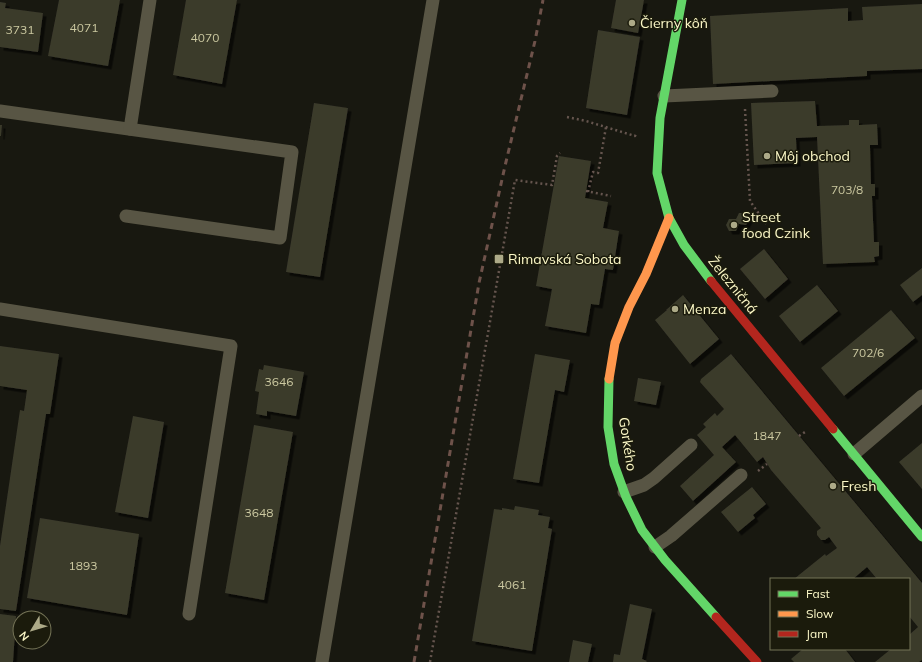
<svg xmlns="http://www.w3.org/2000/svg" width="922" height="662" viewBox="0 0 922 662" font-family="Mulish,sans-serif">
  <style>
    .building { fill: #3b3a2c; filter: url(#shadow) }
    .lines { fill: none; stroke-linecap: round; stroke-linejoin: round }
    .path { stroke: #65554e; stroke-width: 2.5; stroke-dasharray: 2 3; stroke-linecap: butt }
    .lane { stroke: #585544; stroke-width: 13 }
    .fast { stroke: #63d668; stroke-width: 9 }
    .slow { stroke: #ff974d; stroke-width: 9 }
    .jam { stroke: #b3261e; stroke-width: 9 }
    .rail { stroke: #6e524a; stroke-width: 3; stroke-dasharray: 6 5; stroke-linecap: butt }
    .poi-dot { fill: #adaa88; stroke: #1b1b0c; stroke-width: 1.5 }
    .labels { text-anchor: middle; stroke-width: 3; stroke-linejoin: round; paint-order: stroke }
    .number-label { font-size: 12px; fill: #ccc9a1 }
    .poi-label { font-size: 14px; fill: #fdf9c8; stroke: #1b1b0c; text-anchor: start }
    .street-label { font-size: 14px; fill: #fdf9c8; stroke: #1b1b0c }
  </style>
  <defs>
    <filter id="shadow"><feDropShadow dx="3.5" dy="3.5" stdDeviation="0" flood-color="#0009"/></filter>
  </defs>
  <rect width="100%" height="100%" fill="#181810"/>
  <!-- building -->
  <g class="building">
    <path d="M 59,0 L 120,0 L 108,66 L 48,56 Z"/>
    <path d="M 186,0 L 237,0 L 222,84 L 173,75 Z"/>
    <path d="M 616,0 L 644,0 L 638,33 L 611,28 Z"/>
    <path d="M 0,2 L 6,3 L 5,8 L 43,13 L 38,52 L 0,47 Z"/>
    <path d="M 922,4 L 922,69 L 867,71 L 867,76 L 713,84 L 710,16 L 848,8 L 848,21 L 863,20 L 862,7 Z"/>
    <path d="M 598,30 L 640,37 L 627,115 L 586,108 Z"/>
    <path d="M 815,101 L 817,126 L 849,125 L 849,120 L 859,120 L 859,125 L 877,124 L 878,145 L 870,145 L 871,184 L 875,184 L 875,196 L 872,196 L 874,242 L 879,242 L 879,256 L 874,257 L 875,262 L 823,264 L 817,137 L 796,138 L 797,163 L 754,165 L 751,103 Z"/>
    <path d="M 314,103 L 348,108 L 320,277 L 286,272 Z"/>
    <path d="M 0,125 L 2,125 L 1,136 L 0,136 Z"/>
    <path d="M 559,156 L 591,161 L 585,198 L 608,202 L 603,228 L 619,231 L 613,270 L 605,269 L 599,305 L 591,304 L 586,333 L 545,326 L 552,289 L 536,286 Z"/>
    <path d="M 739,213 L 745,213 L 749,219 L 746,225 L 739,224 L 736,231 L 729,231 L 726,225 L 729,219 L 736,219 Z"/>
    <path d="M 764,249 L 788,279 L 765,299 L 740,269 Z"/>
    <path d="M 922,268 L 922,295 L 913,302 L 900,285 Z"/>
    <path d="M 817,285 L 838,311 L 800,342 L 779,316 Z"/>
    <path d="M 683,295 L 719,339 L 690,364 L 655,320 L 667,310 L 666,310 Z"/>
    <path d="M 891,310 L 915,338 L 844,396 L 821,368 Z"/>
    <path d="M 0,346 L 59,354 L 50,414 L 46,414 L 16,611 L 0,609 L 0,546 L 20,410 L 24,411 L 27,390 L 0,386 Z"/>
    <path d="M 535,354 L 570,360 L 564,392 L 555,390 L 539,483 L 513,479 Z"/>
    <path d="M 731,354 L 922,583 L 922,660 L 919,662 L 875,662 L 891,649 L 909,649 L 909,635 L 918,627 L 909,616 L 909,579 L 877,579 L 867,567 L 853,579 L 794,579 L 825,554 L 826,556 L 837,548 L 829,537 L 825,540 L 821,540 L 817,535 L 817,531 L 821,528 L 771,470 L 763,457 L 757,462 L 735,435 L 722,447 L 736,462 L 693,501 L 680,486 L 714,455 L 697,435 L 706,427 L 703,424 L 715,413 L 717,416 L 724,409 L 700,382 L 701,379 Z"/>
    <path d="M 264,365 L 304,372 L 296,416 L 267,411 L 267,416 L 256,414 L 259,392 L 255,391 L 259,369 L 263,370 Z"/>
    <path d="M 638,378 L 661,382 L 656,405 L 634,401 Z"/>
    <path d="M 133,416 L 164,422 L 148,518 L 115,512 Z"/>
    <path d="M 254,425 L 293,432 L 264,600 L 225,593 Z"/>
    <path d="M 922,443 L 922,489 L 899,462 Z"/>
    <path d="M 752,487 L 766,504 L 753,515 L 755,518 L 738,532 L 721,512 Z"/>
    <path d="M 515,506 L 539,510 L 538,515 L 550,517 L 548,528 L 552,529 L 532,651 L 472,641 L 494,509 L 502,510 L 502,508 L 514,510 Z"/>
    <path d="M 40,518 L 139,534 L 127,615 L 27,598 Z"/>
    <path d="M 630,604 L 652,609 L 642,659 L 647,661 L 646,662 L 613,662 L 614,654 L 620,655 Z"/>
    <path d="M 0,614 L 16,616 L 13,662 L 0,662 Z"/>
    <path d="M 573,640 L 592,644 L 588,662 L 569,662 Z"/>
    <path d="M 803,649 L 845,649 L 855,662 L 794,662 L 791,659 Z"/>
  </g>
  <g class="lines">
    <!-- path -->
    <g class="path">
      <path d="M 745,109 L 750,201 L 766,224"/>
      <path d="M 567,117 L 586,121 L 635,136 L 636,134"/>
      <path d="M 586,191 L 611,196"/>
      <path d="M 588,192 L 593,172 L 598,173 L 606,127"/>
      <path d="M 799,436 L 805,432"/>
      <path d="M 758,471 L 767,464"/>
      <path d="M 430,662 L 515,180 L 552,185 L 557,156 L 560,153"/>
    </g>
    <!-- lane -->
    <g class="lane">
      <path d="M 664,96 L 686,95 L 772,91"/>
      <path d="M 0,111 L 292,152 L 280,238 L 126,216"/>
      <path d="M 130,129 L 150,0"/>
      <path d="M 0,309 L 231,346 L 189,614"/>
      <path d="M 854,454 L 922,396"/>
      <path d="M 624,492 L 644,485 L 654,478 L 691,445"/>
      <path d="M 655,547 L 671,536 L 741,475"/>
      <path d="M 322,662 L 433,0"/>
    </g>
    <!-- fast -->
    <g class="fast">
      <path d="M 682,0 L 660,118 L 657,173 L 669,218 L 684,245 L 711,281"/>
      <path d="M 609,379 L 608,427 L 614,464 L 626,497 L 642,530 L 665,560 L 716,617"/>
      <path d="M 833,429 L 922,537"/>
    </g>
    <!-- slow -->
    <path class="slow" d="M 609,379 L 615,343 L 629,307 L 646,274 L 669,218"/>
    <!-- jam -->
    <g class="jam">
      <path d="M 711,281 L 833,429"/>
      <path d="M 716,617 L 757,662"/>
    </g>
    <!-- rail -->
    <path class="rail" d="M 414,662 L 479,283 L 505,166 L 535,41 L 543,0"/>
  </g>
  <!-- markers -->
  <g class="poi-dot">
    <circle cx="632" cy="23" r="4"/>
    <circle cx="767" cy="156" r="4"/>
    <circle cx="734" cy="225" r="4"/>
    <rect x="494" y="254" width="10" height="10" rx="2"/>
    <circle cx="675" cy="309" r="4"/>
    <circle cx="833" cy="486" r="4"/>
  </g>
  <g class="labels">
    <!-- number labels -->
    <g class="number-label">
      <text x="84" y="32">4071</text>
      <text x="20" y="34">3731</text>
      <text x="205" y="42">4070</text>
      <text x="847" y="194">703/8</text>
      <text x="868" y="357">702/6</text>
      <text x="279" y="386">3646</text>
      <text x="767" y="440">1847</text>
      <text x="259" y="517">3648</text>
      <text x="83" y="570">1893</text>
      <text x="512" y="589">4061</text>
    </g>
    <!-- poi labels -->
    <g class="poi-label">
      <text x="640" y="28">Čierny kôň</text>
      <text x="775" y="161">Môj obchod</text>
      <text x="742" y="222">Street<tspan x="742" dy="16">food Czink</tspan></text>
      <text x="508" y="264">Rimavská Sobota</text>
      <text x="683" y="314">Menza</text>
      <text x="841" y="491">Fresh</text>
    </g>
    <!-- street labels -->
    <g class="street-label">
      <text transform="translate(733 285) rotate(51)" y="5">Železničná</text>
      <text transform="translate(628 444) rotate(81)" y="5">Gorkého</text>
    </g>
  </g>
  <!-- legend -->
  <rect x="770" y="578" width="140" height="72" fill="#1b1b0c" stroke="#757457"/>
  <rect x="778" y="591" width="20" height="6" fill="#63d668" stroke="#757457"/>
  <text x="806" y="598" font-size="12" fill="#fdf9c8">Fast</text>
  <rect x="778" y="611" width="20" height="6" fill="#ff974d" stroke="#757457"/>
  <text x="806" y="618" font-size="12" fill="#fdf9c8">Slow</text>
  <rect x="778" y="631" width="20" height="6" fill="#b3261e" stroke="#757457"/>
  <text x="806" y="638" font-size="12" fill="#fdf9c8">Jam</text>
  <!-- north arrow -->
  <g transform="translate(32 630) rotate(232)"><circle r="19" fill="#1b1b0c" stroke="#757457"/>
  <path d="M0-3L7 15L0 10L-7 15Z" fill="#adaa88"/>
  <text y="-6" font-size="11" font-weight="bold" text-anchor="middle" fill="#fdf9c8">N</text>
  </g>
</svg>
